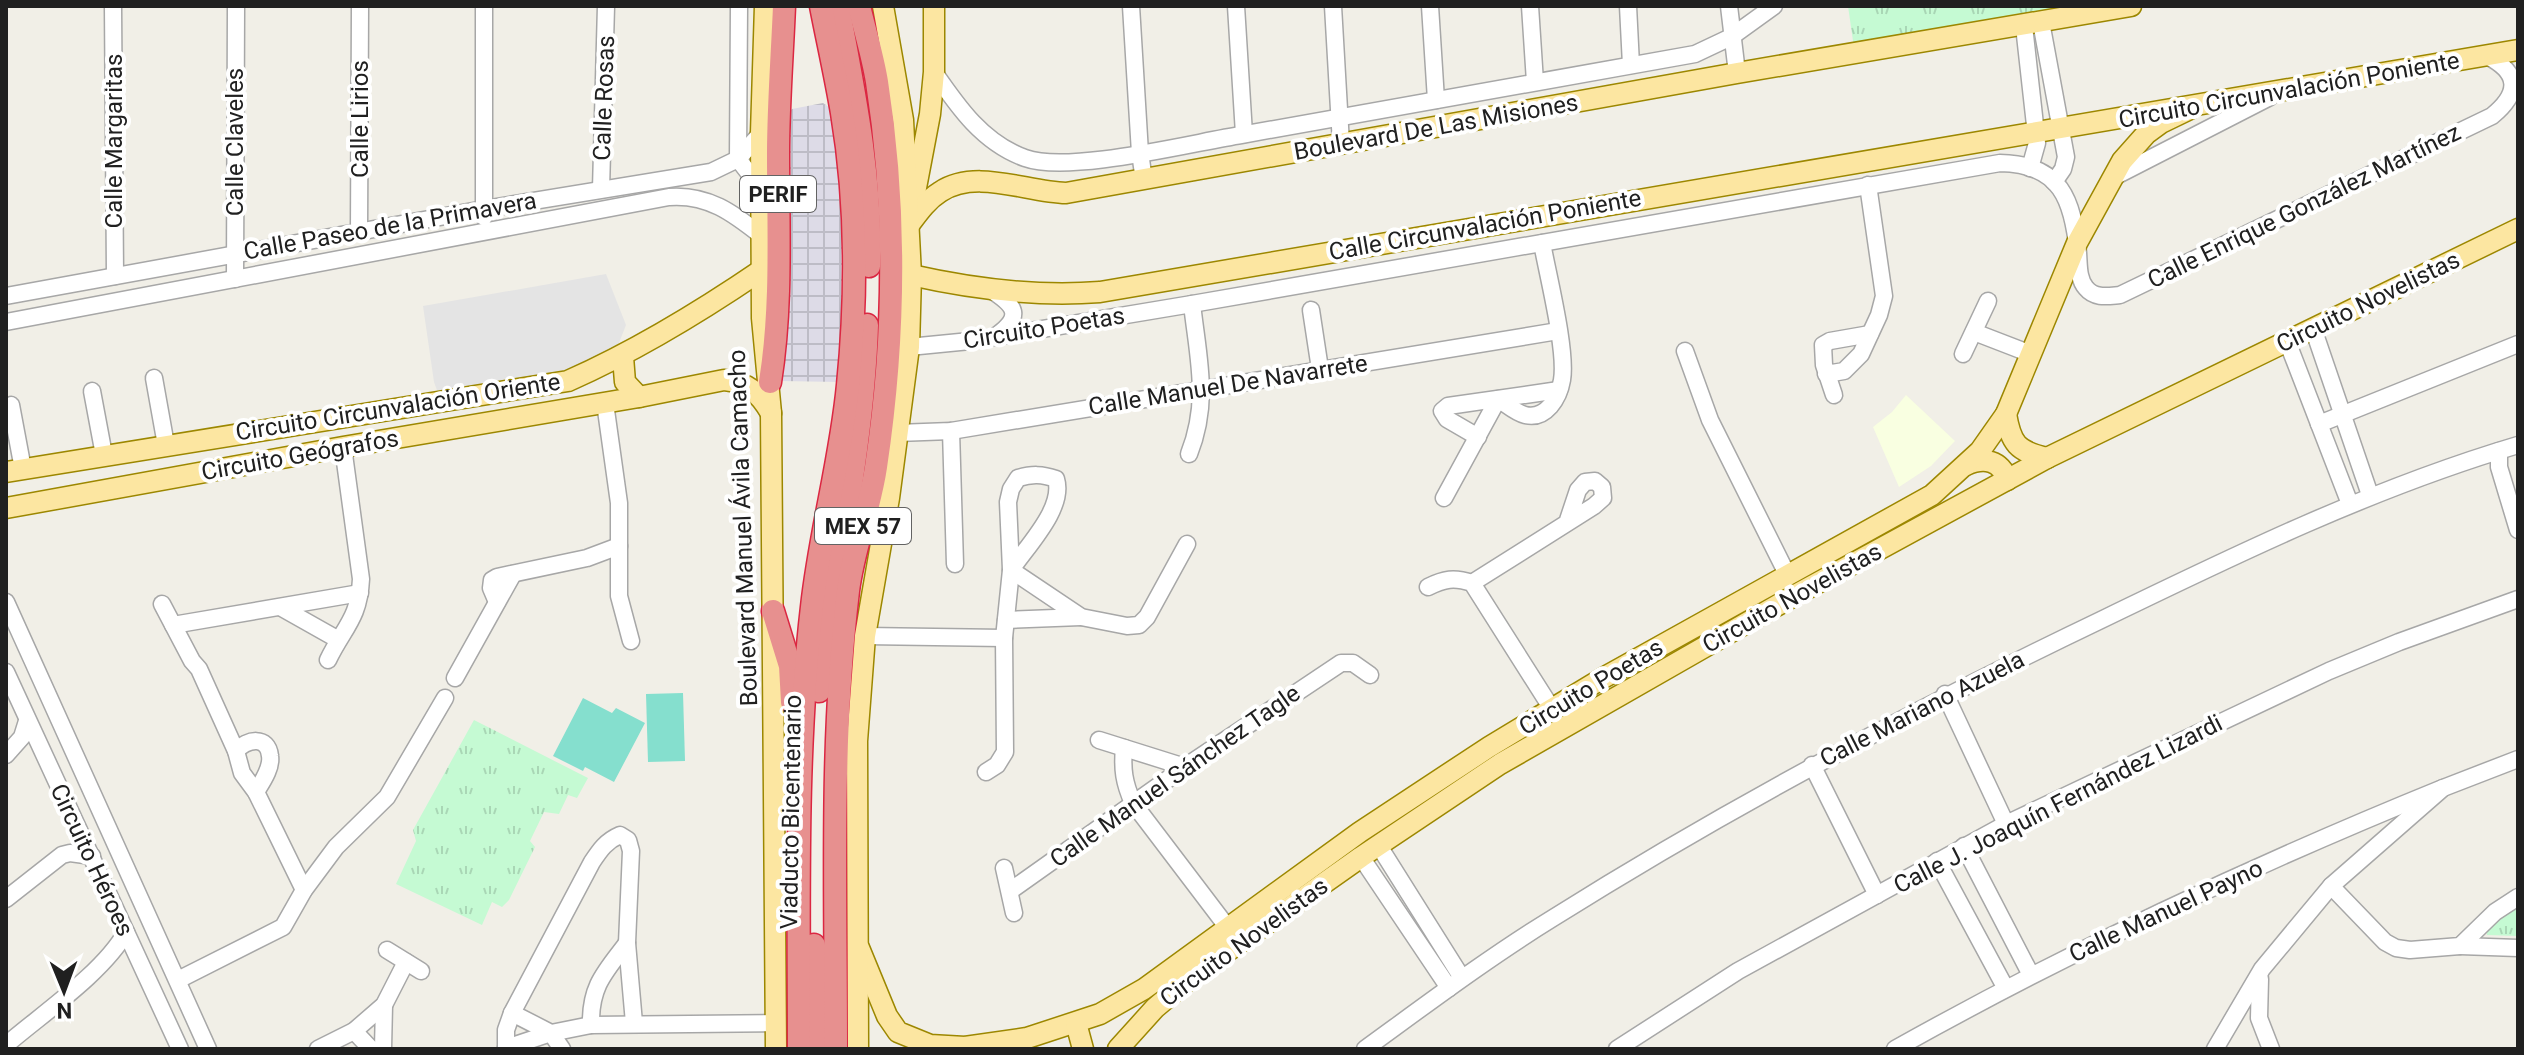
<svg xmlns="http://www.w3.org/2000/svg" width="2524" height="1055" viewBox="0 0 2524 1055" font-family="Roboto,sans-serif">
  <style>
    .education { fill: #f9ffe1 }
    .park { fill: url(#park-tufts) }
    .pitch { fill: #85dfce }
    .parking { fill: #e4e4e4 }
    .plaza { fill: url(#plaza-grid) }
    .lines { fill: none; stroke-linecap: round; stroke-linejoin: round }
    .minor-casing { stroke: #a7a7a7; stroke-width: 19 }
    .major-casing { stroke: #9c8700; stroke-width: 23 }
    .highway-casing { stroke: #db2742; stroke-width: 25 }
    .minor { stroke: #fff; stroke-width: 16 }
    .major { stroke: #fce6a1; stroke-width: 20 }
    .highway { stroke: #e7908f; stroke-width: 22 }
    .labels { text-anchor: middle; stroke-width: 8; stroke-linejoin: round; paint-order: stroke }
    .shield { fill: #fff; stroke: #636363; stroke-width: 2 }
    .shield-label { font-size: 22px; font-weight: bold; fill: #202020 }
    .street-label { font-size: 24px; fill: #202020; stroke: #fff }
  </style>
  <defs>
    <pattern id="park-tufts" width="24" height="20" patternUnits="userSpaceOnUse" patternTransform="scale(2)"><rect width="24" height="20" fill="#c5fad3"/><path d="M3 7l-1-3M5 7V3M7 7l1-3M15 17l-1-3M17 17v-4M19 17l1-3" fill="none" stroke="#a9d6b5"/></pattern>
    <pattern id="plaza-grid" width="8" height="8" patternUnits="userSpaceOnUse" patternTransform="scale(2)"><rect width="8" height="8" fill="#dddbe7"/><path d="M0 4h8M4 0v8" fill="none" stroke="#bdbcc6"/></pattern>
  </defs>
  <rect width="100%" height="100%" fill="#f1efe7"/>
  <!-- education -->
  <path class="education" d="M 1906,395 L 1955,441 L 1931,466 L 1899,487 L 1873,427 L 1892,412 Z"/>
  <!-- park -->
  <g class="park">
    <path d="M 1848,6 L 2060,6 L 2057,11 L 1854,48 Z"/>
    <path d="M 474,720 L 588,778 L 577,798 L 568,795 L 559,814 L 544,812 L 530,841 L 535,847 L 509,900 L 502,907 L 492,902 L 482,925 L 396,884 L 416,841 L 413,830 Z"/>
    <path d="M 2518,900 L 2518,936 L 2487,935 L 2486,927 Z"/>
  </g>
  <!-- pitch -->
  <g class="pitch">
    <path d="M 683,693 L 685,761 L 648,762 L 646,694 Z"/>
    <path d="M 583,698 L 612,713 L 616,708 L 645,723 L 614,782 L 585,767 L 583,771 L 553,756 Z"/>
  </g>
  <!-- parking -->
  <path class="parking" d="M 606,274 L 626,325 L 617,348 L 571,373 L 438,393 L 434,382 L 423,306 Z"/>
  <!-- plaza -->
  <path class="plaza" d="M 823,103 L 832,109 L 847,222 L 839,382 L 781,381 L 784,118 L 792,109 Z"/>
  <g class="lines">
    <!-- minor casing -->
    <g class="minor-casing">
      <g id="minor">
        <path d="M 113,6 L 115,276"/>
        <path d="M 739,6 L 738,159 L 762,190"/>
        <path d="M 1131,6 L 1140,153 L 1144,180"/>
        <path d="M 1236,6 L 1244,134"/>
        <path d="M 1333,6 L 1341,144"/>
        <path d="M 1430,6 L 1436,100"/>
        <path d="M 1530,6 L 1535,82"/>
        <path d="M 1628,6 L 1631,65"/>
        <path d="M 1729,6 L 1737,73"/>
        <path d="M 2041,22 L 2066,157 L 2063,169 L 2054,182"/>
        <path d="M 2024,26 L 2037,143 L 2030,168"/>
        <path d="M 934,72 C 958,107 983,143 1025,158 C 1069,174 1191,143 1241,135 C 1392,108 1543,81 1695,54 L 1731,37 L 1774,6"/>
        <path d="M 2112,178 L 2270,97"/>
        <path d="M 601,189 L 606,6"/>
        <path d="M 484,217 L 484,6"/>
        <path d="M 359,232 L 360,6"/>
        <path d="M 235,279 L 236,6"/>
        <path d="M 991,290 C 1016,306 1023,316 996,336"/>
        <path d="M 6,296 L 484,209 L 711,172 L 738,159 L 761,133"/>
        <path d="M 1311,310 L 1320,369"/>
        <path d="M 6,322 L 669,197 C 708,194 733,213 762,236"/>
        <path d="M 2313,328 L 2370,495"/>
        <path d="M 1974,332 L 2031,354"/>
        <path d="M 2287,341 L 2350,504"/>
        <path d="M 909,347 L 970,341 L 1192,304 L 2000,163 C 2061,164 2073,200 2078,253 C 2079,265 2078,279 2086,288 C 2095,299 2108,296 2120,295 L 2492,116 C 2520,93 2520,73 2487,56"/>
        <path d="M 1685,351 L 1710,420 L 1787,574"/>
        <path d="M 1963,354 L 1988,301"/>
        <path d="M 1826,374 L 1844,371 L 1861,354 L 1879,315 L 1884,296 L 1868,185"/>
        <path d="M 154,378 L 166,445"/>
        <path d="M 92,391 L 104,455"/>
        <path d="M 1834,395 L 1824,365 L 1823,345 L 1830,341 L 1870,334"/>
        <path d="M 605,403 L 619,503 L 619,596 L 631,641"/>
        <path d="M 11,405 L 23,469"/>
        <path d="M 2319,424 L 2518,344"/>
        <path d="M 951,431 L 955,564"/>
        <path d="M 897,433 L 951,431 L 1558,331"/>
        <path d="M 1478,437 L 1447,419 L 1442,411 L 1448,406 L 1559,390"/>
        <path d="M 2499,451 L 2499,467 L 2518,530"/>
        <path d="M 1189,454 C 1210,401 1198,358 1192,304"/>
        <path d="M 1444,498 L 1498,399 C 1506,404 1516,413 1525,415 C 1546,420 1559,398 1562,380 C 1567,351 1548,276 1542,243"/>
        <path d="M 1011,570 L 1081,617 L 1127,626 L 1139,625 L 1147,617 L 1187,544"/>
        <path d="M 1472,583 L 1594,506 L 1603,498 L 1602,487 L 1595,481 L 1585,482 L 1578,490 L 1568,520"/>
        <path d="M 1428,587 C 1444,579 1454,577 1472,583 L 1552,709"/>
        <path d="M 6,602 L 208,1049"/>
        <path d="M 497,602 L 491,588 L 492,580 L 497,577 L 587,558 L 619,546"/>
        <path d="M 162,604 L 192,661 L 199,669 L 236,751 L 242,773 L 256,792 L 304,890"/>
        <path d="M 282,608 L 337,639"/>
        <path d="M 1006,620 L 1081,617"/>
        <path d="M 173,625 L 360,593"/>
        <path d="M 865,636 L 1004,638"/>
        <path d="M 328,660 C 344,627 359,619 361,579 L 343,447"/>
        <path d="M 6,672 L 180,1049"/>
        <path d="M 455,678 L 513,574"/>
        <path d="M 1945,694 L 2006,824"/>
        <path d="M 1099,740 L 1185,767"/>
        <path d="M 1124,748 C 1122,769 1124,783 1133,803 L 1228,928"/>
        <path d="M 236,751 C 247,739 268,735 270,756 C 272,768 262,782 256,792"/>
        <path d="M 6,755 L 22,737 L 27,721"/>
        <path d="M 1812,765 L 1877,895"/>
        <path d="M 986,772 L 997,765 L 1005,752 L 1004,638 L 1011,570 L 1008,502 L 1011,489 L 1018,478 C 1032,474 1042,474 1056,479 C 1065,508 1027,546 1011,570"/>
        <path d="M 1379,846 L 1462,978"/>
        <path d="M 1964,846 L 2031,975"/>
        <path d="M 1361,857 L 1449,988"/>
        <path d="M 1937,861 L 2005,987"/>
        <path d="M 1004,868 L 1014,913"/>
        <path d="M 2331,886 L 2385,942 L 2396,948 L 2410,950 L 2460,946 L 2495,912 L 2518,897"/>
        <path d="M 1010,891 L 1185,767 L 1341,663 L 1353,663 L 1370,675"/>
        <path d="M 6,899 L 62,855 L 70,853 L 92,856"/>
        <path d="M 2460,946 L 2518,948"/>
        <path d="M 387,950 L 421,971"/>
        <path d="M 2260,979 L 2259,1018 L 2271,1049"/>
        <path d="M 178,980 L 283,927 L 304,890 L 336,847 L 387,797 L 445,698"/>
        <path d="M 512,1013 L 551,1033 L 591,1025 L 776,1023"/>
        <path d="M 591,1025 C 590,986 605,972 627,943"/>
        <path d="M 354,1031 L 371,1049"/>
        <path d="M 6,1045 C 42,1014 104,972 126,932"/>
        <path d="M 506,1048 L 551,1033 L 562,1049"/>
        <path d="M 318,1049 L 354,1031 L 384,1005 L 406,962"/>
        <path d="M 383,1049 L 384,1005"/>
        <path d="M 506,1049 L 506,1030 L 512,1013 L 592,862 C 600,850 606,841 620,835 L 628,840 L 631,851 L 627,943 L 634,1023"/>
        <path d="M 1365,1049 C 1427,1004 1488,958 1553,918 C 1731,806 1911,711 2101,620 C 2237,554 2373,488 2518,445"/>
        <path d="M 1617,1049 L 1738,971 L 2006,824 L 2329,671 L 2399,642 L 2518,599"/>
        <path d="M 1895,1049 C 2072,950 2256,864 2443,788"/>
        <path d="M 2215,1049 L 2262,969 L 2331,886 L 2443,788 L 2518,759"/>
      </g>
    </g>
    <!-- major casing -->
    <g class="major-casing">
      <g id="major">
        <path d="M 765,6 L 761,133 L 762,318 L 771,413 L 776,1049"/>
        <path d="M 915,193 L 930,114 L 934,72 L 934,6"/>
        <path d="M 909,225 C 918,213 927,200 940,192 C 976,168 1026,192 1066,193 L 1737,73 L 2131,6"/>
        <path d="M 911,275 C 973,289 1036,297 1100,292 L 2518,50"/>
        <path d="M 623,357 L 625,382 L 639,397"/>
        <path d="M 2006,414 C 2011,444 2017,451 2047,458"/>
        <path d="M 1966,465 C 1984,457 2001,460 2007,480"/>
        <path d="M 6,472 L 568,381 C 638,350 700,312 763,269"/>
        <path d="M 6,508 L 343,447 L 639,397 L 724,380 C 748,382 759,393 771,413"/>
        <path d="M 859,948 L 887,1016 L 898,1032 L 930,1045 L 965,1047 L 1027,1038 L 1100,1014 L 1144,989 L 1360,832 L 1489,747 L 1603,678 L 1932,495 L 1980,451 L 2006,414 L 2077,243 L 2122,161 L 2146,134 L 2161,123 L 2192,108"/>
        <path d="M 1076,1023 L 1083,1049"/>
        <path d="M 858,1049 L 857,741 L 865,636 L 889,498 L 909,347 L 911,275 L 903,120 L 883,6"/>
        <path d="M 1118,1049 L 1155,1008 L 1198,972 L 1361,857 L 1500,764 L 1799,593 L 2047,458 L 2518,229"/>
      </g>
    </g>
    <!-- highway casing -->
    <g class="highway-casing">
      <g id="highway">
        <path d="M 838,6 C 854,91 872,179 869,266"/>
        <path d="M 770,382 C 782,307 778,230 778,154 C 778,105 782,55 784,6"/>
        <path d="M 773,611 L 790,666 L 792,702"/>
        <path d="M 819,691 C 835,569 863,448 867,325"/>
        <path d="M 814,945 L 815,1049"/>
        <path d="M 799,1049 C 799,902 795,753 812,607 C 820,532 841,460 848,385 C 857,295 857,203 842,113 C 836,77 828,42 821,6"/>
        <path d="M 836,1049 C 836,896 830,743 848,591 C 853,549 870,509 876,467 C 895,340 897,210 877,82 C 873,57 865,31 859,6"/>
      </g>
    </g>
    <!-- minor -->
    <use href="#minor" class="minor"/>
    <!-- major -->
    <use href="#major" class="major"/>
    <!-- highway -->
    <use href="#highway" class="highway"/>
  </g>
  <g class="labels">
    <!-- shield labels -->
    <g class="shield">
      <rect x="740" y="176" width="76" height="36" rx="6"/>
      <rect x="815" y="508" width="96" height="36" rx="6"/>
    </g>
    <g class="shield-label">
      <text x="778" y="202">PERIF</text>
      <text x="863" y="534">MEX 57</text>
    </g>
    <!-- street labels -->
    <g class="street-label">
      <text transform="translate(2289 90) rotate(-10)" y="8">Circuito Circunvalación Poniente</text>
      <text transform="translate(604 98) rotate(-88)" y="8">Calle Rosas</text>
      <text transform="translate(360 119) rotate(-90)" y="8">Calle Lirios</text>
      <text transform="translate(1436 127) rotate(-10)" y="8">Boulevard De Las Misiones</text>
      <text transform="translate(114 141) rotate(-90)" y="8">Calle Margaritas</text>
      <text transform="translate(235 142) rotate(-90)" y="8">Calle Claveles</text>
      <text transform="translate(2304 206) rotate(-26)" y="8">Calle Enrique González Martínez</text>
      <text transform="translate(1485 225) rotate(-10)" y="8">Calle Circunvalación Poniente</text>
      <text transform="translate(390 226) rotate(-10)" y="8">Calle Paseo de la Primavera</text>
      <text transform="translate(2368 302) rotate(-26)" y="8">Circuito Novelistas</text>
      <text transform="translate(1044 328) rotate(-9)" y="8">Circuito Poetas</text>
      <text transform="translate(1228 385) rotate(-9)" y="8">Calle Manuel De Navarrete</text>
      <text transform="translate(398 407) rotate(-9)" y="8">Circuito Circunvalación Oriente</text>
      <text transform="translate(300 455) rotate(-10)" y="8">Circuito Geógrafos</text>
      <text transform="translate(743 528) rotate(-92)" y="8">Boulevard Manuel Ávila Camacho</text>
      <text transform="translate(1792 598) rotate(-29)" y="8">Circuito Novelistas</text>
      <text transform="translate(1591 687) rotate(-31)" y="8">Circuito Poetas</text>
      <text transform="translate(1922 709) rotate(-27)" y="8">Calle Mariano Azuela</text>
      <text transform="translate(1175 776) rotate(-35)" y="8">Calle Manuel Sánchez Tagle</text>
      <text transform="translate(2058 804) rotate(-27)" y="8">Calle J. Joaquín Fernández Lizardi</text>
      <text transform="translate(791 812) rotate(-89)" y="8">Viaducto Bicentenario</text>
      <text transform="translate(92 860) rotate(65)" y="8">Circuito Héroes</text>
      <text transform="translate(2166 911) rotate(-25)" y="8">Calle Manuel Payno</text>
      <text transform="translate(1244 942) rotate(-36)" y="8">Circuito Novelistas</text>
    </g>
  </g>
  <!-- border -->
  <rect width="2524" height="1055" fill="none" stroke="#202020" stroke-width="16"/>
  <!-- north arrow -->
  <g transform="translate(64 991) rotate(179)" stroke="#ffffff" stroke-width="6" paint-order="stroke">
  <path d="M0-6L14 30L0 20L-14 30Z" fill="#202020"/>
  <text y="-12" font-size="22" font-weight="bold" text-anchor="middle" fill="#202020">N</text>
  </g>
</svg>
